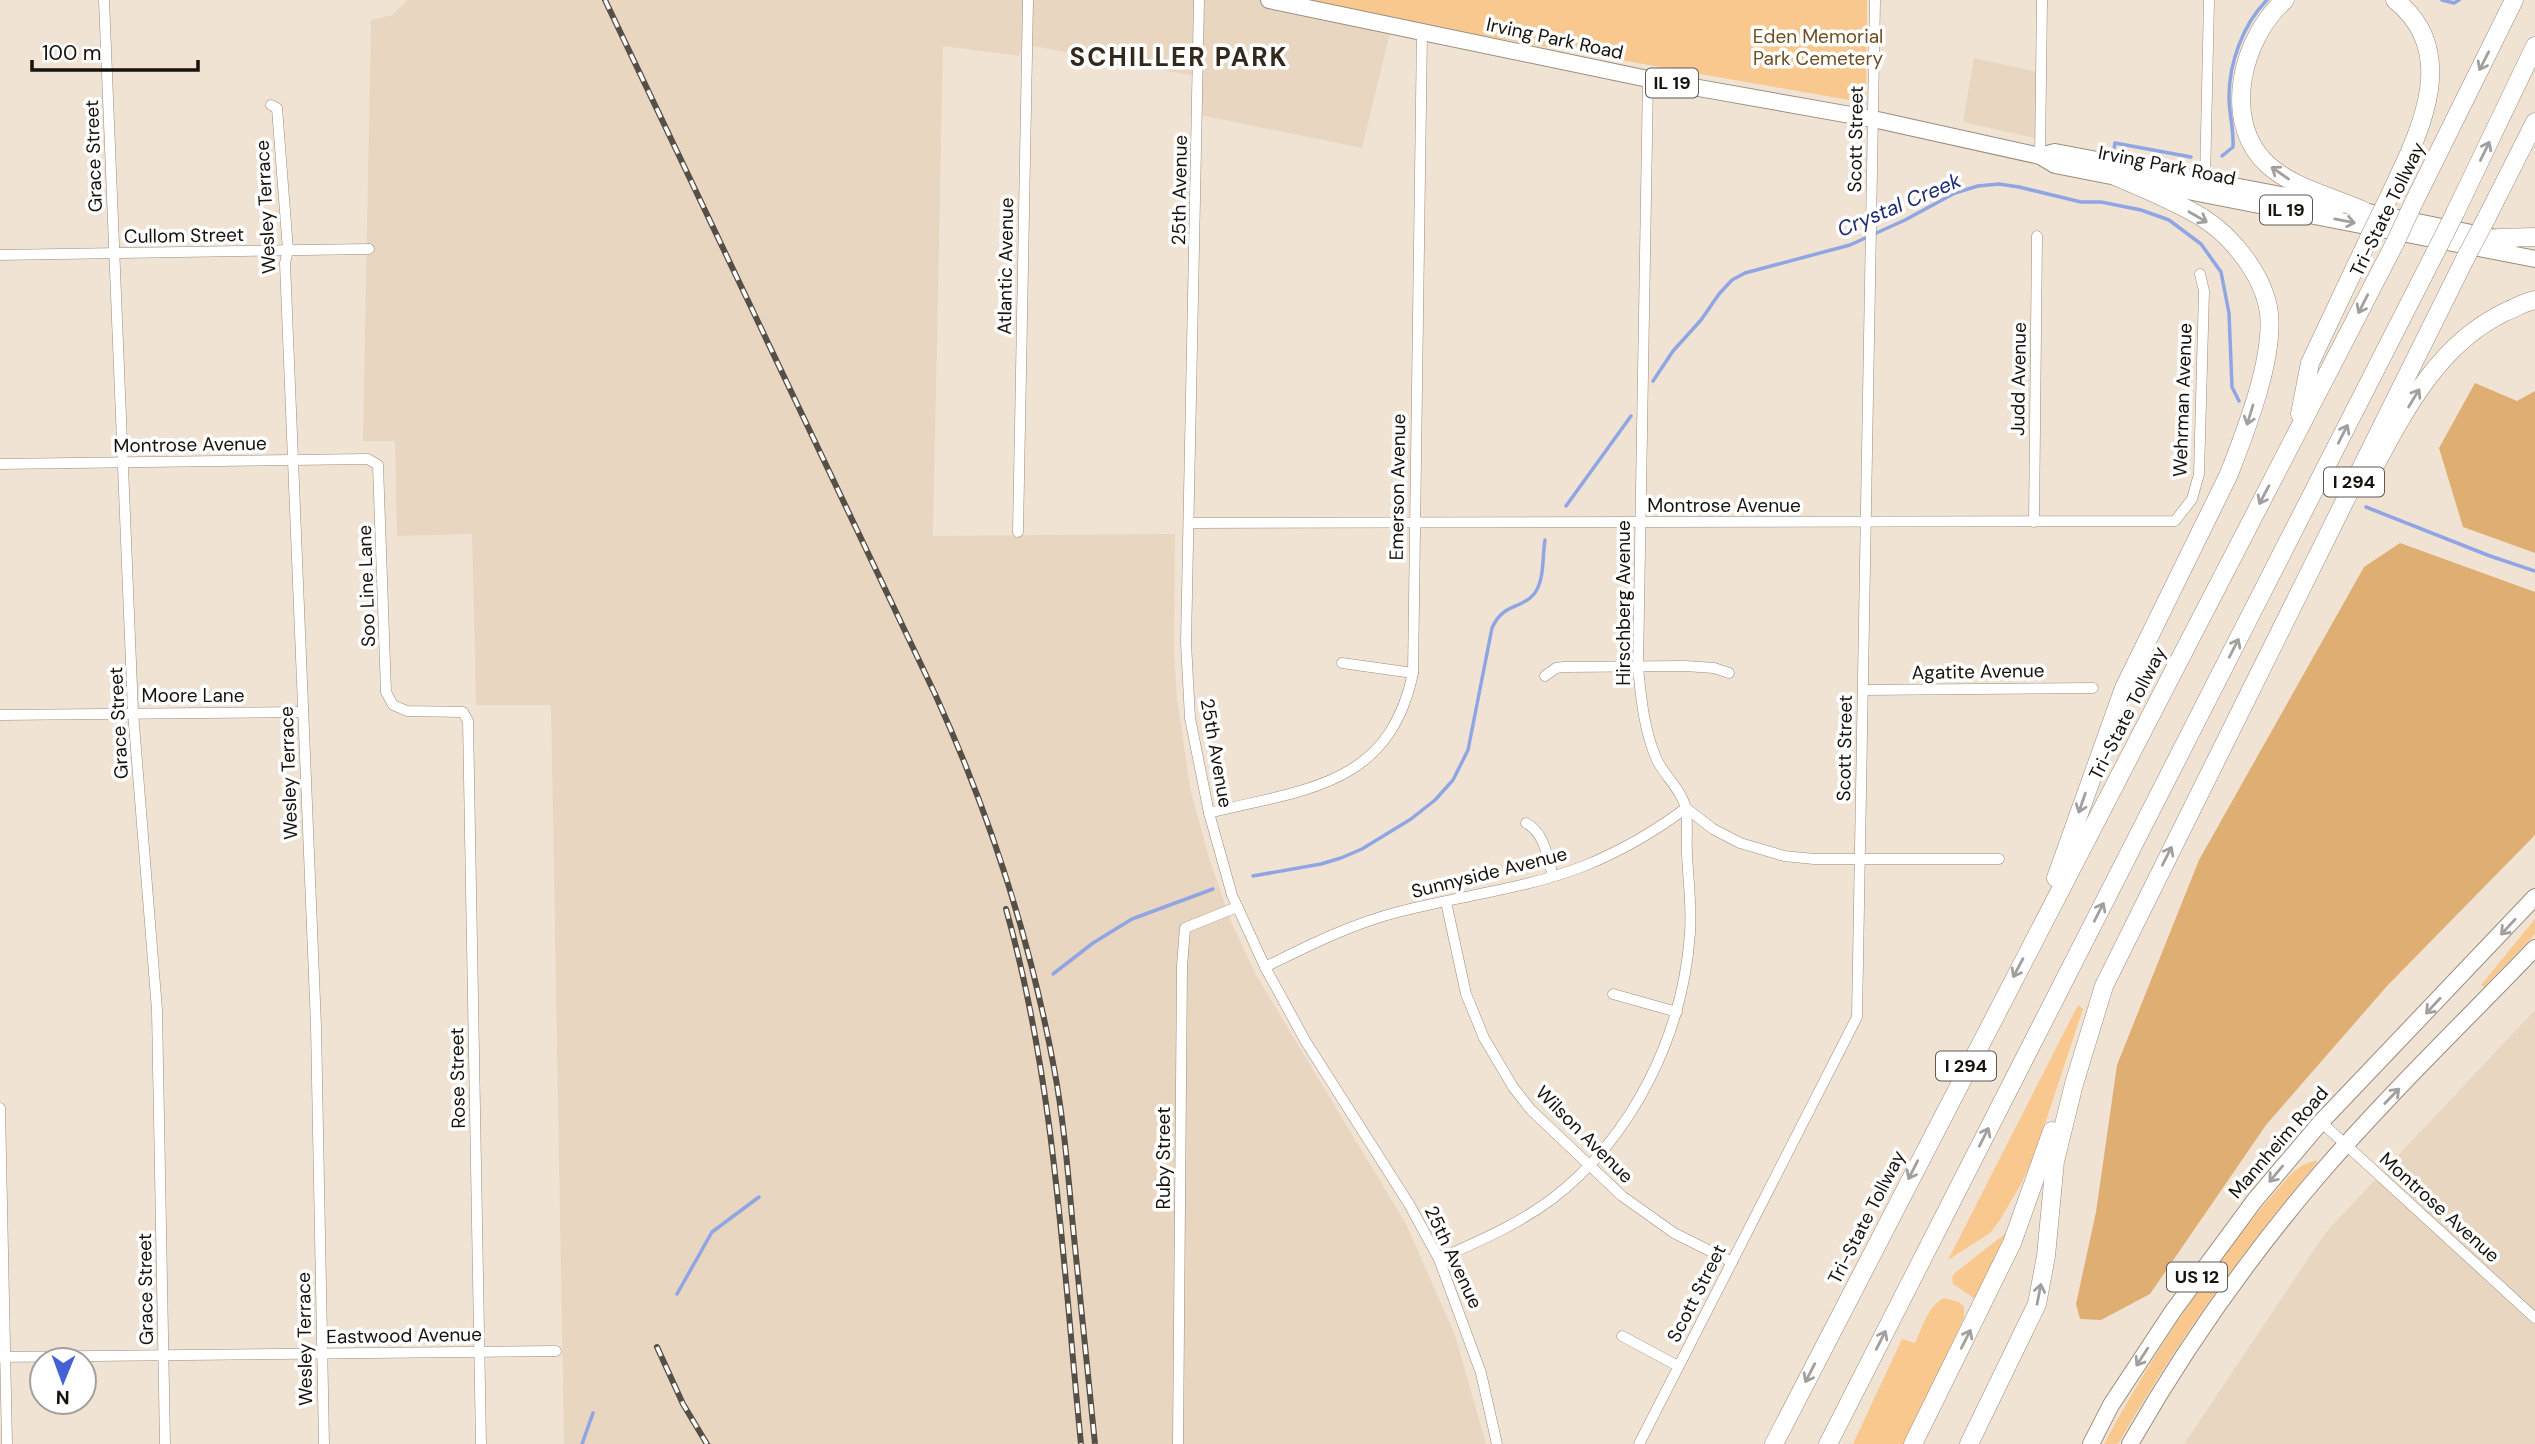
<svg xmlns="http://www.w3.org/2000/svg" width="2535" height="1444" viewBox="0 0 2535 1444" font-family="'DM Sans',sans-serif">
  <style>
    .built { fill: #e9d6c0 }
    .green { fill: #f8c88f }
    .forest { fill: #dfae73 }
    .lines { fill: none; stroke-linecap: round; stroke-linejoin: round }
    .stream { stroke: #8fa5e4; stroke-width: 3.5 }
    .minor-casing { stroke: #998d7e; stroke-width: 11 }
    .primary-casing { stroke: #998d7e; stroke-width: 18 }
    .motorway-casing { stroke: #998d7e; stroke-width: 19 }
    .minor { stroke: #fff; stroke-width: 10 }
    .primary { stroke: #fff; stroke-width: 16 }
    .motorway { stroke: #fff; stroke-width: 18 }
    .rail-casing { stroke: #564f46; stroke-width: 6 }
    .rail { stroke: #fff; stroke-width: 3.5; stroke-dasharray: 10; stroke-linecap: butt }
    .motorway-bridge-casing { stroke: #998d7e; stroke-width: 19; stroke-linecap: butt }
    .motorway-bridge { stroke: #fff; stroke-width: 18 }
    .oneway { stroke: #a2a09e }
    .labels { text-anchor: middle; stroke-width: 7; stroke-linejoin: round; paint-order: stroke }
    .shield { fill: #fff; stroke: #5c5955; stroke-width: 2 }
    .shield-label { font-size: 18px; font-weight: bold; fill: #16120c }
    .park-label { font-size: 19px; fill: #6f4d21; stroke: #fff }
    .street-label { font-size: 19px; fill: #16120c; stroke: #fff }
    .water-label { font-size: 21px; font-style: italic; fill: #1c2b74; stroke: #fff }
    .district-label { font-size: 26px; font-weight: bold; letter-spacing: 2px; fill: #32281b; stroke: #fff }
  </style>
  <rect width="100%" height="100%" fill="#f1e3d3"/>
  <!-- built -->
  <g class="built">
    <path d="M 408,0 L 1286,0 L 1393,20 L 1362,148 L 1195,114 L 1195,76 L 1022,44 L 1019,56 L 943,46 L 933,536 L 1175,534 L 1174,654 L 1177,697 L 1190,788 L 1209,858 L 1232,924 L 1256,975 L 1406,1224 L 1455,1335 L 1486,1444 L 564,1444 L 551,705 L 476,705 L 472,534 L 397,536 L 395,441 L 363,441 L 371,20 L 392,15 Z"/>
    <path d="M 1974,58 L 2038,72 L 2038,139 L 1963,122 Z"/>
    <path d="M 2535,1010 L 2535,1444 L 2184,1444 L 2326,1232 Z"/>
  </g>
  <!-- green -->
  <g class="green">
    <path d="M 1295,0 L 1867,0 L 1866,103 L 1393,20 Z"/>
    <path d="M 2535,919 L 2535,934 L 2484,987 L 2481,985 Z"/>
    <path d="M 2078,1005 L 2083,1009 L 2035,1154 L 2021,1184 L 2000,1220 L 1990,1233 L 1948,1260 Z"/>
    <path d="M 2316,1160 L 2317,1163 C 2242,1251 2176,1343 2118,1444 L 2104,1444 C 2154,1351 2221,1250 2293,1172 L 2303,1165 Z"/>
    <path d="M 2006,1233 L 1975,1299 L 1953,1284 L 1952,1277 L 1956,1272 Z"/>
    <path d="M 1944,1298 L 1959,1302 L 1964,1307 L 1964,1318 L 1905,1444 L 1853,1444 L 1902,1339 L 1915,1343 C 1923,1327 1927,1307 1944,1298 Z"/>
  </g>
  <!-- forest -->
  <g class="forest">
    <path d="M 2475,383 L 2517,401 L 2535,391 L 2535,553 L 2463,527 L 2439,448 Z"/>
    <path d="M 2400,543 L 2535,592 L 2535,835 L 2387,986 L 2266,1125 L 2150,1294 L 2101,1320 L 2080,1319 L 2076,1304 L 2096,1212 L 2117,1065 L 2199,860 L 2364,567 Z"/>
  </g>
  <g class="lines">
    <!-- stream -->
    <g class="stream">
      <path d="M 2442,0 L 2454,3 L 2459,0"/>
      <path d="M 2114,149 L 2115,143 L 2191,157"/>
      <path d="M 2222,156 L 2233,147 C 2234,130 2229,114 2229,97 C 2229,63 2243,24 2267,0"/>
      <path d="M 1653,381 L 1673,351 L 1701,320 L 1719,294 L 1732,280 L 1745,273 L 1850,245 L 1905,220 L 1955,193 L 1978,186 L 1999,184 L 2019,187 L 2081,202 L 2101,202 L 2141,210 L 2169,220 L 2201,244 L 2221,272 L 2229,313 L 2232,387 L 2239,401"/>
      <path d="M 1566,506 L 1631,416"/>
      <path d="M 2366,507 L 2490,556 L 2535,571"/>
      <path d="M 1253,876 L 1321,864 L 1341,858 L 1362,849 L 1411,819 L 1435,800 L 1453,780 L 1468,750 L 1492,628 C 1504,602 1521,610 1534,594 C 1545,580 1542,557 1545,540"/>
      <path d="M 1053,974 L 1093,943 L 1132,919 L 1213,889"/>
      <path d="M 677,1294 L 712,1232 L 759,1197"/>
      <path d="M 582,1444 L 593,1413"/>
    </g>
    <!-- minor casing -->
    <g class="minor-casing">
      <g id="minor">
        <path d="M 104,0 L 133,712 L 157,1010 L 165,1444"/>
        <path d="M 1199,0 L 1186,643 L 1190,718 L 1209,813 L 1232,895 L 1265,967 L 1306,1042 L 1409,1204 L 1439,1259 L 1481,1373 L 1497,1444"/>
        <path d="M 271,105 L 277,108 L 288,250 L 285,263 L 316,1026 L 324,1444"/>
        <path d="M 2040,156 L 2042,0"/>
        <path d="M 2205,181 L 2209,0"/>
        <path d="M 0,255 L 369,249"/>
        <path d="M 0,464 L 368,459 L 378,465 L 386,692 L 393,705 L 407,711 L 463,712 L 468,721 L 481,1444"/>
        <path d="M 2034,522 L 2037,236"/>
        <path d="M 1189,523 L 2175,521 L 2192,499 L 2199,474 L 2204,291 L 2200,274"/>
        <path d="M 1018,532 L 1028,0"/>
        <path d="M 1342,663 L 1413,673"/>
        <path d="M 1545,676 L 1556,668 L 1564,667 L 1685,666 L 1714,668 L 1729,673"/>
        <path d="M 1863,690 L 2093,688"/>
        <path d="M 0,715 L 303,712"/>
        <path d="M 1209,813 C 1305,789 1389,787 1413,673 L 1422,32"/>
        <path d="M 1526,823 C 1545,833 1547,857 1553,876"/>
        <path d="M 1446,902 L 1466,994 L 1484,1038 L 1513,1087 L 1531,1110 L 1622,1196 L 1674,1233 L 1732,1262"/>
        <path d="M 1265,967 C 1308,946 1351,924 1398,912 C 1459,896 1525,889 1584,866 C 1621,851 1654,832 1686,808 L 1713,829 L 1740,843 L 1784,856 L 1814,859 L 1999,859"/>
        <path d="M 1613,994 L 1677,1012"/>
        <path d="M 0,1108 L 7,1444"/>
        <path d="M 2321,1122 L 2535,1318"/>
        <path d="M 1439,1259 C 1479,1241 1517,1225 1552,1199 C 1634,1136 1683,1034 1690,933 C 1692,906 1688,880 1687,853 C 1686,839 1688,824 1686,811 C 1684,792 1665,777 1657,760 C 1644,731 1641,698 1638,667 L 1648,79"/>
        <path d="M 1622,1336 L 1678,1366"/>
        <path d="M 0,1357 L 556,1351"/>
        <path d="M 1178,1444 L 1182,966 L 1185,928 L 1237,907"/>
        <path d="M 1639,1444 L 1857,1017 L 1875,0"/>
      </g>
    </g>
    <!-- primary casing -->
    <g class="primary-casing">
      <g id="primary">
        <path d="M 1269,0 L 1648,79 L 1873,119 L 2040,156 L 2055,165 L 2535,259"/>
        <path d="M 2040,156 L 2055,152 L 2339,206"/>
        <path d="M 2368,212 L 2511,241"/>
        <path d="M 2091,1444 L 2111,1405 L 2173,1311 L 2255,1200 L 2321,1122 L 2535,897"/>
        <path d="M 2130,1444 C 2184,1349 2248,1258 2319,1175 C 2387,1096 2463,1023 2535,948"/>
      </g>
    </g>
    <!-- motorway casing -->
    <g class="motorway-casing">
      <g id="motorway">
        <path d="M 2285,0 C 2242,37 2221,121 2267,164 C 2294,189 2332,196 2364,211"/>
        <path d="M 2388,199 C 2417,137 2463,54 2395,0"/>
        <path d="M 2413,204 L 2514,0"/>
        <path d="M 2455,213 L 2535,46"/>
        <path d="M 2486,219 L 2535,122"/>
        <path d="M 2498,238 L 2535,237"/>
        <path d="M 2300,414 L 2310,363 L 2369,238"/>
        <path d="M 2376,464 C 2408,404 2441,343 2505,312 C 2515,308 2524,302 2535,300"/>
        <path d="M 2056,878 L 2124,688 L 2229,474 C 2246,430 2274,359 2269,313 C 2264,276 2233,237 2203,218 C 2175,201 2144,189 2115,176"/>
        <path d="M 1774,1444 C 1979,1042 2188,643 2395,243"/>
        <path d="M 1828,1444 L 2436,251"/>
        <path d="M 1913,1444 L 2012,1243 L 2052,1131"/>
        <path d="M 1969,1444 L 2037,1304 L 2046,1256 L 2055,1161 L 2074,1084 L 2104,986 L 2466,257"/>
      </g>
    </g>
    <!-- minor -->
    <use href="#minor" class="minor"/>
    <!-- primary -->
    <use href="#primary" class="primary"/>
    <!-- motorway -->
    <use href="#motorway" class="motorway"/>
    <!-- rail casing -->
    <g class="rail-casing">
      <g id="rail">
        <path d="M 605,0 L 935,694 C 990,815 1030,938 1054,1068 C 1064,1121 1068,1174 1073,1227 C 1080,1299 1088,1372 1095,1444"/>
        <path d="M 1006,909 C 1055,1082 1063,1265 1081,1444"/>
        <path d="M 657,1347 L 683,1404 L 707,1444"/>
      </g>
    </g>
    <!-- rail -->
    <use href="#rail" class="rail"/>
    <!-- motorway-bridge casing -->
    <g class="motorway-bridge-casing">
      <g id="motorway-bridge">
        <path d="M 2369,238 L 2388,199"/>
        <path d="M 2395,243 L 2413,204"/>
        <path d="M 2436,251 L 2455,213"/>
        <path d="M 2466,257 L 2486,219"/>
      </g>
    </g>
    <!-- motorway-bridge -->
    <use href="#motorway-bridge" class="motorway-bridge"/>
  </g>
  <!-- one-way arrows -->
  <defs><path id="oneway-shaft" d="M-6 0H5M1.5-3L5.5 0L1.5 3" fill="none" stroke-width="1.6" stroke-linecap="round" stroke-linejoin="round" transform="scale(1.75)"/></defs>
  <g class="oneway">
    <use href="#oneway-shaft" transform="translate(2484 61) rotate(117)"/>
    <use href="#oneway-shaft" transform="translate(2485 151) rotate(-64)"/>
    <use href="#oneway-shaft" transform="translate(2280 173) rotate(-145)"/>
    <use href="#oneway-shaft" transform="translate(2198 217) rotate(30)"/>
    <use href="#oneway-shaft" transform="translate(2345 221) rotate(11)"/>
    <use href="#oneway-shaft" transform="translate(2363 304) rotate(117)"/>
    <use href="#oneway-shaft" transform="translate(2414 398) rotate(-59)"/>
    <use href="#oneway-shaft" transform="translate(2250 415) rotate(107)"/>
    <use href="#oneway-shaft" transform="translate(2343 434) rotate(-63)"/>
    <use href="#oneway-shaft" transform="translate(2264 495) rotate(118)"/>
    <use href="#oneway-shaft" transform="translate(2234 648) rotate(-63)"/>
    <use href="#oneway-shaft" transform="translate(2082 803) rotate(109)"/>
    <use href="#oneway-shaft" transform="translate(2167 856) rotate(-63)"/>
    <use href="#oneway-shaft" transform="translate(2099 912) rotate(-63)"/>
    <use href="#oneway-shaft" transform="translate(2508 927) rotate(133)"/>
    <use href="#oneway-shaft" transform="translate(2018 968) rotate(118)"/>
    <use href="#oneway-shaft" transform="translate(2433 1006) rotate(133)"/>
    <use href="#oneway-shaft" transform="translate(2392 1096) rotate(-46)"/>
    <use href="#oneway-shaft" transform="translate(1984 1137) rotate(-63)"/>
    <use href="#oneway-shaft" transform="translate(1913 1170) rotate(117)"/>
    <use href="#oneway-shaft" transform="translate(2276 1174) rotate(130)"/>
    <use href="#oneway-shaft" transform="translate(2039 1294) rotate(-79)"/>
    <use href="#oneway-shaft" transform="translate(1966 1339) rotate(-63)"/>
    <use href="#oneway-shaft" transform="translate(1881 1340) rotate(-63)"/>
    <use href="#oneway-shaft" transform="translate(2142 1357) rotate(123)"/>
    <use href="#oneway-shaft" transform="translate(1810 1373) rotate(117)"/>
  </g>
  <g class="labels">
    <!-- shield labels -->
    <g class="shield">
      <rect x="1646" y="68.5" width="52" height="29" rx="5"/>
      <rect x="2260" y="195.5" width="52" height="29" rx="5"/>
      <rect x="2324" y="467.5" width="60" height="29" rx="5"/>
      <rect x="1936" y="1051.5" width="60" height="29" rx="5"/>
      <rect x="2167" y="1262.5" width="60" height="29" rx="5"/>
    </g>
    <g class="shield-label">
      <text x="1672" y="89">IL 19</text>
      <text x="2286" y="216">IL 19</text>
      <text x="2354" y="488">I 294</text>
      <text x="1966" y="1072">I 294</text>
      <text x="2197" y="1283">US 12</text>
    </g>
    <!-- park labels -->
    <g class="park-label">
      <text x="1818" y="43">Eden Memorial<tspan x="1818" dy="22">Park Cemetery</tspan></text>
    </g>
    <!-- street labels -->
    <g class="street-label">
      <text transform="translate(1555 38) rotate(12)" y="7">Irving Park Road</text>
      <text transform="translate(1855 139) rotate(-89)" y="7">Scott Street</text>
      <text transform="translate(93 156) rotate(-92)" y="7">Grace Street</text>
      <text transform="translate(2167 165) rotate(11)" y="7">Irving Park Road</text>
      <text transform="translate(1179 190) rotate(-89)" y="7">25th Avenue</text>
      <text transform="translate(265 207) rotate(-93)" y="7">Wesley Terrace</text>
      <text transform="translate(2387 209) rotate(-64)" y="7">Tri-State Tollway</text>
      <text transform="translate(184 235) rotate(-1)" y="7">Cullom Street</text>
      <text transform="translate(1005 266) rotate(-89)" y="7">Atlantic Avenue</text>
      <text transform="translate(2018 379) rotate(-89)" y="7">Judd Avenue</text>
      <text transform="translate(2182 400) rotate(-88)" y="7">Wehrman Avenue</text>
      <text transform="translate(190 444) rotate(-1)" y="7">Montrose Avenue</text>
      <text transform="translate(1397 487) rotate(-89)" y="7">Emerson Avenue</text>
      <text x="1724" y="512">Montrose Avenue</text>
      <text transform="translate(366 586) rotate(-92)" y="7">Soo Line Lane</text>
      <text transform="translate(1623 603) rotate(-90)" y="7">Hirschberg Avenue</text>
      <text transform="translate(1978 671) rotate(-1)" y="7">Agatite Avenue</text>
      <text x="193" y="702">Moore Lane</text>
      <text transform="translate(2127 713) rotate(-63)" y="7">Tri-State Tollway</text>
      <text transform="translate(118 723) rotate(-93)" y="7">Grace Street</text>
      <text transform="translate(1844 748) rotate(-89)" y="7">Scott Street</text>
      <text transform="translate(1217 753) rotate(80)" y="7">25th Avenue</text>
      <text transform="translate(288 773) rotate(-92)" y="7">Wesley Terrace</text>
      <text transform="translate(1489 872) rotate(-14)" y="7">Sunnyside Avenue</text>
      <text transform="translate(457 1078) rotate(-91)" y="7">Rose Street</text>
      <text transform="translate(1585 1134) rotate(45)" y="7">Wilson Avenue</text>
      <text transform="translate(2278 1142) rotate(-49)" y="7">Mannheim Road</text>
      <text transform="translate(1163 1158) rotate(-90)" y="7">Ruby Street</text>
      <text transform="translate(2440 1207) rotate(42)" y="7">Montrose Avenue</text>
      <text transform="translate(1866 1217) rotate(-63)" y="7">Tri-State Tollway</text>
      <text transform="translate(1454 1257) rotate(65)" y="7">25th Avenue</text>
      <text transform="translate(145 1289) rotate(-91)" y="7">Grace Street</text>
      <text transform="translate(1696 1293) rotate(-63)" y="7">Scott Street</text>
      <text transform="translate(404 1335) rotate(-1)" y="7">Eastwood Avenue</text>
      <text transform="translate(304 1339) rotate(-91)" y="7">Wesley Terrace</text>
    </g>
    <!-- water labels -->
    <g class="water-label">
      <text transform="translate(1899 205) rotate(-23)" y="7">Crystal Creek</text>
    </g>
    <!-- district labels -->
    <g class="district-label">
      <text x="1179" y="66">SCHILLER PARK</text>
    </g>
  </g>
  <!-- north arrow -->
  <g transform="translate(63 1381) rotate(181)"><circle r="33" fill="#ffffff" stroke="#a2a09e" stroke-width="2"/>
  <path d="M0-5L12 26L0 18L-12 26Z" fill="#4561d5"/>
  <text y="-10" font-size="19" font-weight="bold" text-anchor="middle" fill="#16120c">N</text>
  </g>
  <!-- scale -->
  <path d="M32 60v10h166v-10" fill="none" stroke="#16120c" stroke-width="3.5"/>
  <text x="42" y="60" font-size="21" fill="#16120c" stroke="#ffffff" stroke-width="5" paint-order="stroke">100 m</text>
</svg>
